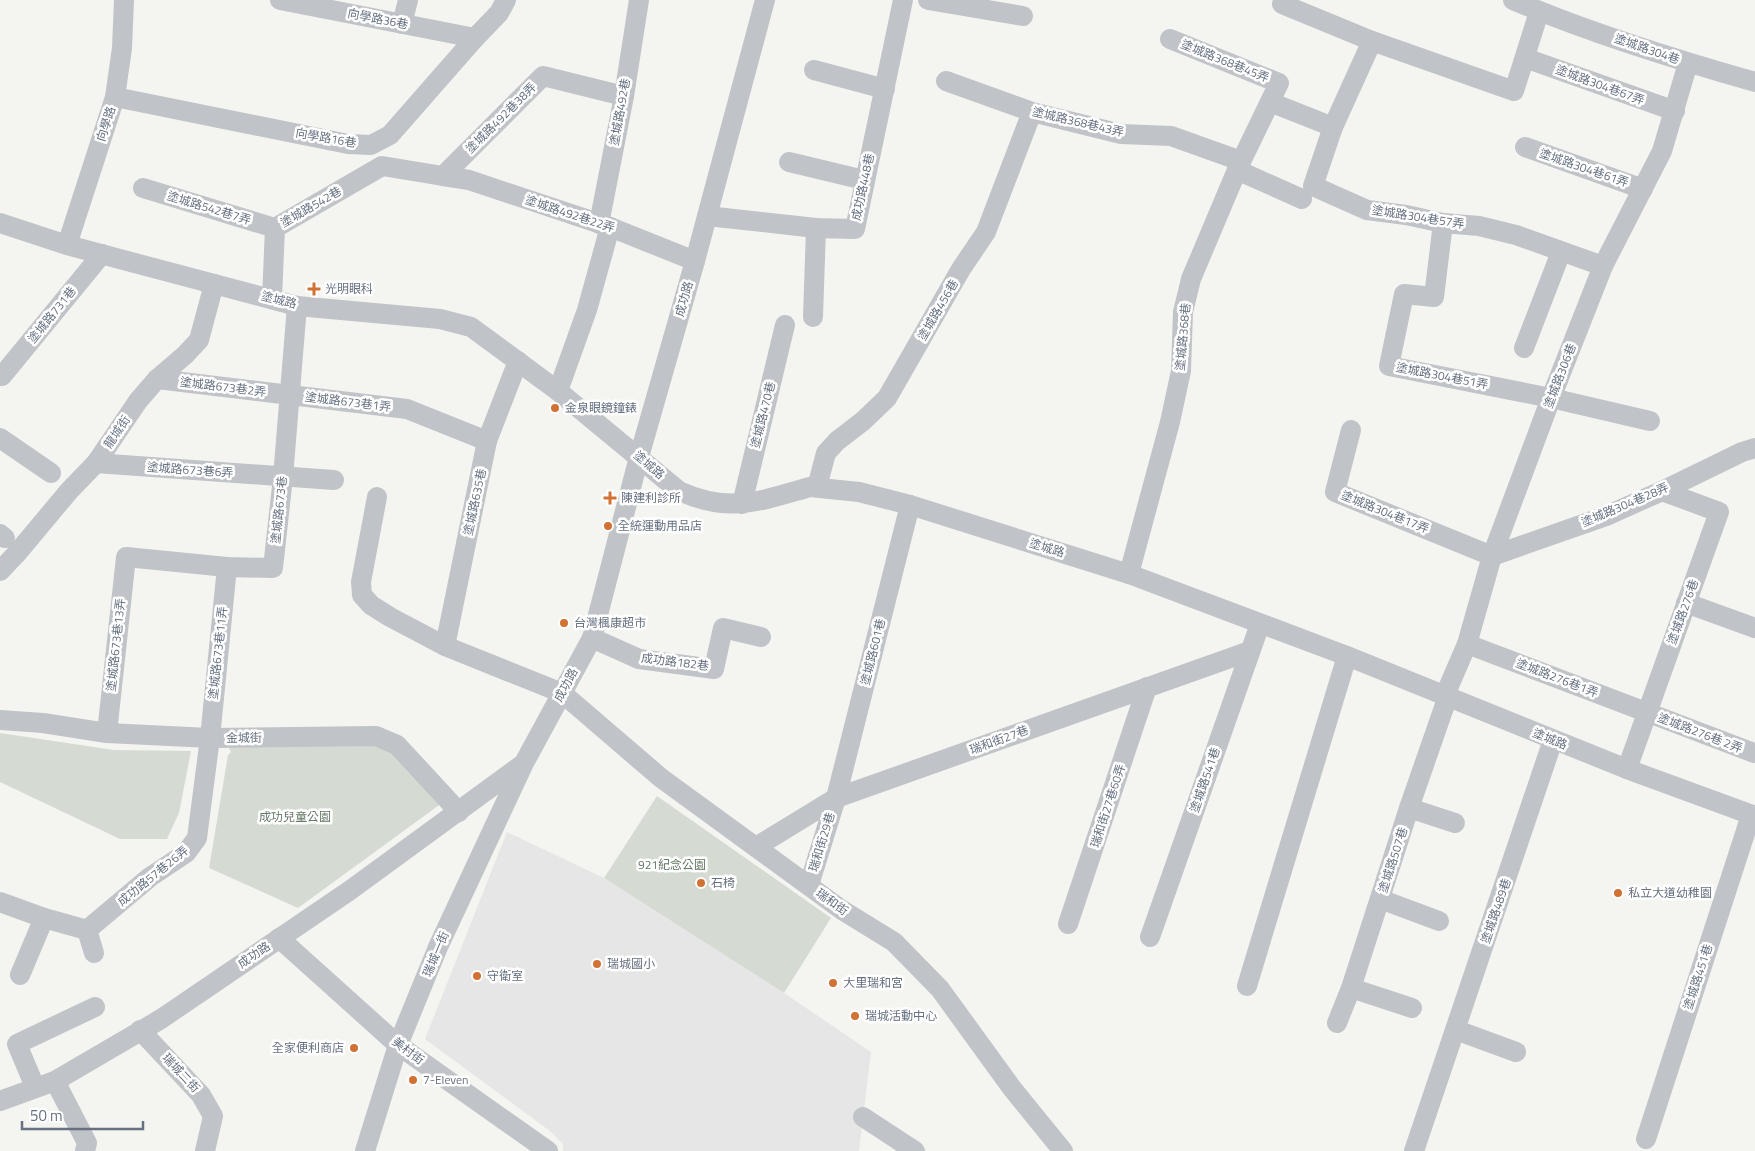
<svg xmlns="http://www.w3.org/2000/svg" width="1755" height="1151" viewBox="0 0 1755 1151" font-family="'Titillium Web','Noto Sans TC',sans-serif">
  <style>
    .built { fill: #e5e6e5 }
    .green { fill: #d5dbd3 }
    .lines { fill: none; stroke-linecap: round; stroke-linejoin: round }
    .minor { stroke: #c0c3c7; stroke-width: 20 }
    .poi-dot { fill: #d27134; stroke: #fff; stroke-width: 2 }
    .labels { text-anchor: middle; stroke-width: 5; stroke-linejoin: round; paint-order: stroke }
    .street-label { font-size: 12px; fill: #667080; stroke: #fff }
    .poi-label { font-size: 12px; fill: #667080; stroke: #fff; text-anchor: start }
    .park-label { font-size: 12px; fill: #657765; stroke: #fff }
  </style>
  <rect width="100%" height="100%" fill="#f4f5f1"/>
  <!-- built -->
  <path class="built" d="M 507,832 L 604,878 L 784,993 L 871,1052 L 859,1151 L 563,1151 L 563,1144 L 550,1131 L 425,1039 Z"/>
  <!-- green -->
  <g class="green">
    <path d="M 0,733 L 114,750 L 191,751 L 179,813 L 167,839 L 120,839 L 0,782 Z"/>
    <path d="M 243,738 L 390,742 L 442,803 L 298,908 L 209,868 L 228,755 L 231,752 L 229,748 Z"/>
    <path d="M 657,796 L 831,918 L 784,993 L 604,878 Z"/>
  </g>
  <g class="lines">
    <!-- minor -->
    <g class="minor">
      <path d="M 280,0 L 475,38"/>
      <path d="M 928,0 L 1023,16"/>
      <path d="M 1513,0 C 1589,33 1674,59 1755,82"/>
      <path d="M 1282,4 L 1372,41 L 1514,91 L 1539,12"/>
      <path d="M 402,24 L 408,0"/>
      <path d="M 1372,41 L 1333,127 L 1313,186 L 1367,210 L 1406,215 L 1443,223 L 1479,226 L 1516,235 L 1603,266"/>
      <path d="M 1525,58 L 1675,111"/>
      <path d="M 814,70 L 885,89"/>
      <path d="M 946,81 L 1032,112 L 1121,134 L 1171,136 L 1241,161"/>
      <path d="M 115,97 L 348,144 L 371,145 L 390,135 L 475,38 L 499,13 L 506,0"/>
      <path d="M 1270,102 L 1333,127"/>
      <path d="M 1525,147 L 1643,189"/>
      <path d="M 789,162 L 864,180"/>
      <path d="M 1237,170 L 1302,199"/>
      <path d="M 443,176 L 469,180 L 610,227 L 695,261"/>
      <path d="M 143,188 L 275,228"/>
      <path d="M 707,216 L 816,228 L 855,229 L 903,0"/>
      <path d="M 0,223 L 67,245 L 297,306 L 440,319 L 471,327 L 558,391 L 679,491 C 730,514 760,501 810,487 L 859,492 L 910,505 L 1129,574 L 1347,656 L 1627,769 L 1755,816"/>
      <path d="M 1443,223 L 1434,297 L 1404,294 L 1389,366 L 1551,398 L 1650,421"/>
      <path d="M 599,224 L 624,96 L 639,0"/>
      <path d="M 67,245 L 115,97 L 122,48 L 124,0"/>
      <path d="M 272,298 L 275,228 L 382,166 L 443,176 L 543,76 L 624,96"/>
      <path d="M 813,317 L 816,228"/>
      <path d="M 1524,348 L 1561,252"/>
      <path d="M 2,376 L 102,254"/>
      <path d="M 157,379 L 407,409 L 487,441"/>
      <path d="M 558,391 L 587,310 L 610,227"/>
      <path d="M 1351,430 L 1335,492 L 1492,556 L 1606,516 L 1662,491 L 1742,452 L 1755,448"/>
      <path d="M 0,438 L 51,473"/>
      <path d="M 96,463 L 334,480"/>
      <path d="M 817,487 L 826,453 L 837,441 L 863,421 L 887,398 L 961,269 L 986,232 L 1032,112"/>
      <path d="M 377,497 L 361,582 L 362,595 L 371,605 L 390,617 L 445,646 L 562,693 L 661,778 L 842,910 L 894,942 L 940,989 L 1011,1087 L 1063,1151"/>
      <path d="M 742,504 L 785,325"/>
      <path d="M 0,534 L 5,538"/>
      <path d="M 0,571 L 18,552 L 69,491 L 96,463 L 138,401 L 157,379 L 185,355 L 199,340 L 214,284"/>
      <path d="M 1129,574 L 1170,422 L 1181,371 L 1183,312 L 1191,279 L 1237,170 L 1279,83 L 1170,39"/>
      <path d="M 1686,603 L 1755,628"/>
      <path d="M 592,638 L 639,659 L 714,669 L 723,628 L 761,637"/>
      <path d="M 1467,644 L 1754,753"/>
      <path d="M 445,646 L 487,441 L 518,361"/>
      <path d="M 1445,695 L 1467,644 L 1492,556 L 1551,398 L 1603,266 L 1662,151 L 1688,63"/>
      <path d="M 0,720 L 43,723 L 107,733 L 210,738 L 376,736 L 397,745 L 459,812"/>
      <path d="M 107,733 L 126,557 L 227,567 L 273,568 L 283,477 L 297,306"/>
      <path d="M 1627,769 L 1719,512 L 1662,491"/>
      <path d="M 1409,808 L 1455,823"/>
      <path d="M 756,847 L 836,798 L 1250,651"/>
      <path d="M 809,885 L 836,798 L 910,505"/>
      <path d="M 1380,899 L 1439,921"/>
      <path d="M 0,902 L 44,918 L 20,975"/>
      <path d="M 44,918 L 87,930 L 150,877 L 186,853 L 197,838 L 210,738 L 227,567"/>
      <path d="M 1068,924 L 1147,687"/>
      <path d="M 87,930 L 94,953"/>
      <path d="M 1150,937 L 1260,624"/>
      <path d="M 279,938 L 398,1045 L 548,1151"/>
      <path d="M 1247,986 L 1347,656"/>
      <path d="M 1351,988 L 1412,1008"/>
      <path d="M 1337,1023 L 1351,988 L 1409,808 L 1448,696"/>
      <path d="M 140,1030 L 201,1095 L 213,1116 L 205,1151"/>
      <path d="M 1456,1030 L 1516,1052"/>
      <path d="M 55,1081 L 87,1143 L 85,1151"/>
      <path d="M 35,1087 L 17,1044 L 95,1007"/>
      <path d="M 0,1101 L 55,1081 L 161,1019 L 349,891 L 523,764"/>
      <path d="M 863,1117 L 915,1151"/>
      <path d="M 1646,1139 L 1751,815"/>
      <path d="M 365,1151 L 398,1045 L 438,947 L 524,763 L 592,638 L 639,457 L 695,261 L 765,0"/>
      <path d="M 1414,1151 L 1553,740"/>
    </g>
  </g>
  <!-- markers -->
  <g class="poi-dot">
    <path d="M311.5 281.5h5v5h5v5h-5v5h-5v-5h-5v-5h5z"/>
    <circle cx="555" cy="408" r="5"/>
    <path d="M607.5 490.5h5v5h5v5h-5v5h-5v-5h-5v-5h5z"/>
    <circle cx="608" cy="526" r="5"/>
    <circle cx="564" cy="623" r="5"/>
    <circle cx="701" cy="883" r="5"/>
    <circle cx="1618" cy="893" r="5"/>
    <circle cx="597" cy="964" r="5"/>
    <circle cx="477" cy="976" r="5"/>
    <circle cx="833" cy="983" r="5"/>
    <circle cx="855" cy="1016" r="5"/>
    <circle cx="354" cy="1048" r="5"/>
    <circle cx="413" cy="1080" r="5"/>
  </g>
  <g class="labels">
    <!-- street labels -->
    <g class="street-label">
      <text transform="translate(378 19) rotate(11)" y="4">向學路36巷</text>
      <text transform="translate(1647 49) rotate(19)" y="4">塗城路304巷</text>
      <text transform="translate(1225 61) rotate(22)" y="4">塗城路368巷45弄</text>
      <text transform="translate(1600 85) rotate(20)" y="4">塗城路304巷67弄</text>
      <text transform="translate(620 112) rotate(-80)" y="4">塗城路492巷</text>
      <text transform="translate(501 118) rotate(-45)" y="4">塗城路492巷38弄</text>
      <text transform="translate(1078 122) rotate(13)" y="4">塗城路368巷43弄</text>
      <text transform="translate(106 124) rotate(-72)" y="4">向學路</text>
      <text transform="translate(326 138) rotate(10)" y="4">向學路16巷</text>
      <text transform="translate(1584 168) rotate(19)" y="4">塗城路304巷61弄</text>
      <text transform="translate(863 187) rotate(-78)" y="4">成功路448巷</text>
      <text transform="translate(311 207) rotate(-30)" y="4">塗城路542巷</text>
      <text transform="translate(209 208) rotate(17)" y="4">塗城路542巷7弄</text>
      <text transform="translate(570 214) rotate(18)" y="4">塗城路492巷22弄</text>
      <text transform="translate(1418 217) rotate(9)" y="4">塗城路304巷57弄</text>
      <text transform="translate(684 299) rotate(-74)" y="4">成功路</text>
      <text transform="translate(279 300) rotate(14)" y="4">塗城路</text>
      <text transform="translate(938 310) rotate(-60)" y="4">塗城路456巷</text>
      <text transform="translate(52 315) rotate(-51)" y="4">塗城路731巷</text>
      <text transform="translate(1183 337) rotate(-85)" y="4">塗城路368巷</text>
      <text transform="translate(1442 376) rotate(11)" y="4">塗城路304巷51弄</text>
      <text transform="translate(1560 376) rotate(-69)" y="4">塗城路306巷</text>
      <text transform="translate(223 387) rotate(7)" y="4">塗城路673巷2弄</text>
      <text transform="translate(348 402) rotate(7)" y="4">塗城路673巷1弄</text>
      <text transform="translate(763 415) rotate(-76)" y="4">塗城路470巷</text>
      <text transform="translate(117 432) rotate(-56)" y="4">龍城街</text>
      <text transform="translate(649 465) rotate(40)" y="4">塗城路</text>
      <text transform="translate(190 470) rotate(4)" y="4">塗城路673巷6弄</text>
      <text transform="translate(475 502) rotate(-78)" y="4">塗城路635巷</text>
      <text transform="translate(1625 505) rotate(-23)" y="4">塗城路304巷28弄</text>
      <text transform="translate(279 510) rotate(-84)" y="4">塗城路673巷</text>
      <text transform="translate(1385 512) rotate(22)" y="4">塗城路304巷17弄</text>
      <text transform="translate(1047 548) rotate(17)" y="4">塗城路</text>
      <text transform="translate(1683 612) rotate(-70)" y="4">塗城路276巷</text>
      <text transform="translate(116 645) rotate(-84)" y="4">塗城路673巷13弄</text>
      <text transform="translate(873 652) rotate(-76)" y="4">塗城路601巷</text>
      <text transform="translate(218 653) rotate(-84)" y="4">塗城路673巷11弄</text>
      <text transform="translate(675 662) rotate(7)" y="4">成功路182巷</text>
      <text transform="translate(1557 678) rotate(21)" y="4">塗城路276巷1弄</text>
      <text transform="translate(566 685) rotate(-62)" y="4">成功路</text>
      <text transform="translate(1700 733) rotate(21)" y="4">塗城路276巷 2弄</text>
      <text transform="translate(244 738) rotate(-1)" y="4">金城街</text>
      <text transform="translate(1550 739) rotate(22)" y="4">塗城路</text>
      <text transform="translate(999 740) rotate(-20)" y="4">瑞和街27巷</text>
      <text transform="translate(1205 780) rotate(-71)" y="4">塗城路541巷</text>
      <text transform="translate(1108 806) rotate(-72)" y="4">瑞和街27巷60弄</text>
      <text transform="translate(822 842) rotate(-73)" y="4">瑞和街29巷</text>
      <text transform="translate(1393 860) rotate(-72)" y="4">塗城路507巷</text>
      <text transform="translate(153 876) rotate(-39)" y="4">成功路57巷26弄</text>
      <text transform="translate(832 902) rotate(36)" y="4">瑞和街</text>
      <text transform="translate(1496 911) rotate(-71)" y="4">塗城路489巷</text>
      <text transform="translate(436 954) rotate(-67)" y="4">瑞城一街</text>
      <text transform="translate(254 955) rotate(-34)" y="4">成功路</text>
      <text transform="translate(1698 977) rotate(-72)" y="4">塗城路451巷</text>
      <text transform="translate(408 1051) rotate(37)" y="4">美村街</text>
      <text transform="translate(181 1073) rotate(47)" y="4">瑞城二街</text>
    </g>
    <!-- poi labels -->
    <g class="poi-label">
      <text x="325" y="293">光明眼科</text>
      <text x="565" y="412">金泉眼鏡鐘錶</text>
      <text x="621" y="502">陳建利診所</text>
      <text x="618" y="530">全統運動用品店</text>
      <text x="574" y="627">台灣楓康超市</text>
      <text x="711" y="887">石椅</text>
      <text x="1628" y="897">私立大道幼稚園</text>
      <text x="607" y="968">瑞城國小</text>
      <text x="487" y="980">守衛室</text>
      <text x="843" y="987">大里瑞和宮</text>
      <text x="865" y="1020">瑞城活動中心</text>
      <text x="344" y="1052" text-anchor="end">全家便利商店</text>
      <text x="423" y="1084">7-Eleven</text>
    </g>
    <!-- park labels -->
    <g class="park-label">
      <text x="295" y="821">成功兒童公園</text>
      <text x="672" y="869">921紀念公園</text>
    </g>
  </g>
  <!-- scale -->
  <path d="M22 1121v8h121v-8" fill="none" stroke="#667080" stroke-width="2.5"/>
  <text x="30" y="1121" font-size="15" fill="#667080" stroke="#ffffff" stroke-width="4" paint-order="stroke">50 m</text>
</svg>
